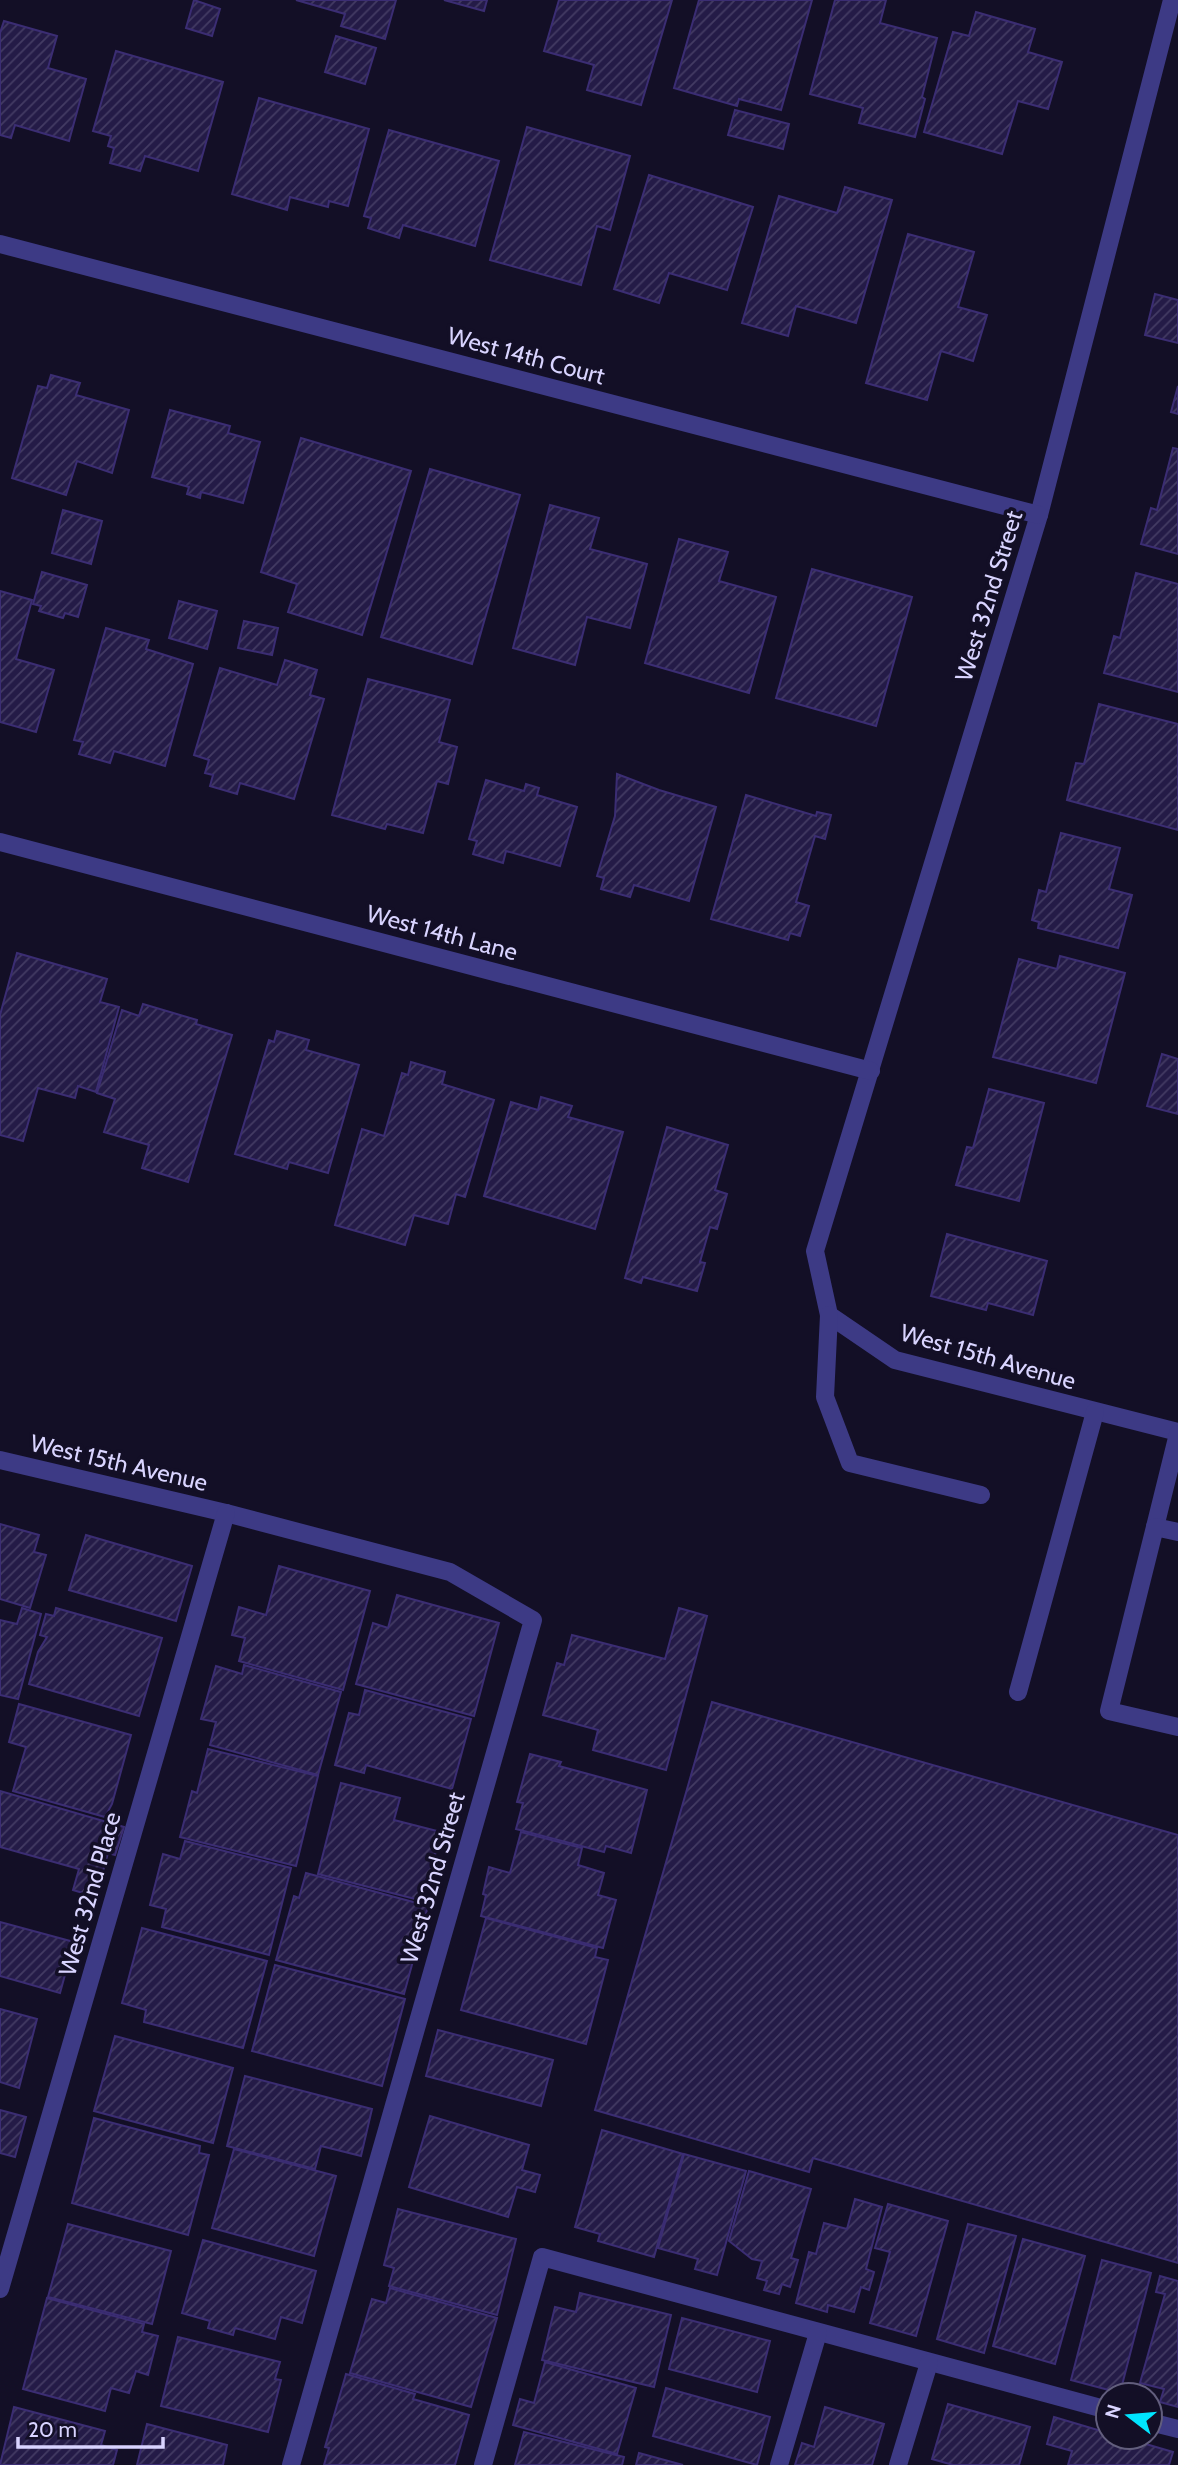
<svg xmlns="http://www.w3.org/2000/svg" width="1178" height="2465" viewBox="0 0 1178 2465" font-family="Cabin,sans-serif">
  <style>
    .building { fill: url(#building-hatch); stroke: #3b2d73; stroke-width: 2 }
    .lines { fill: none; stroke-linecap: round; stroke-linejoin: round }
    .minor { stroke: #3d3a85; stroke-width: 18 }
    .labels { text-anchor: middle; stroke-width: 7; stroke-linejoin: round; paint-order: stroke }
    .street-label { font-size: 24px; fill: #d9d4ff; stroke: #130f26 }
  </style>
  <defs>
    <pattern id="building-hatch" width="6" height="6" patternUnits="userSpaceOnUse" patternTransform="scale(1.75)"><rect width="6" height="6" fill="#241b47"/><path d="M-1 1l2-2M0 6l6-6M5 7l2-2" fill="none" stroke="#433b63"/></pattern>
  </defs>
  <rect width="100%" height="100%" fill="#130f26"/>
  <!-- building -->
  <g class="building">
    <path d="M 194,0 L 220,9 L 212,36 L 186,28 Z"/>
    <path d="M 296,0 L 396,0 L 385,39 L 341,26 L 345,14 Z"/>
    <path d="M 444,0 L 487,0 L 484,11 Z"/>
    <path d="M 559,0 L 672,0 L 641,105 L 587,90 L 594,65 L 544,51 Z"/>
    <path d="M 699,0 L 812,0 L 781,110 L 739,99 L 737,106 L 674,88 Z"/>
    <path d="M 835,0 L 886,0 L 880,23 L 937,38 L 922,97 L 925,99 L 915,137 L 859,123 L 863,108 L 810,94 Z"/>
    <path d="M 976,12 L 1035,29 L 1028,52 L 1062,62 L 1048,109 L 1018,101 L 1002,154 L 924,132 L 953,32 L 969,36 Z"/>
    <path d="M 4,21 L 57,36 L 48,68 L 86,79 L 69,141 L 15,125 L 11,138 L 0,135 L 0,33 Z"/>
    <path d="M 336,36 L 376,48 L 365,84 L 325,72 Z"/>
    <path d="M 116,51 L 223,82 L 198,171 L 145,156 L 140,171 L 110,163 L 114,148 L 108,146 L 111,136 L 93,131 Z"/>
    <path d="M 259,98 L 369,129 L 348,206 L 329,201 L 328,207 L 290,197 L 287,210 L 232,194 Z"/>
    <path d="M 735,110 L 789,124 L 783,149 L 728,135 Z"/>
    <path d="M 527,127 L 630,156 L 610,230 L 597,226 L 581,285 L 490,260 Z"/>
    <path d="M 389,130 L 499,161 L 475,246 L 403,225 L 399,238 L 368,228 L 371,218 L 364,216 Z"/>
    <path d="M 649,175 L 753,207 L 727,290 L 669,273 L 659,303 L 614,289 Z"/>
    <path d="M 845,187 L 892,200 L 856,323 L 796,306 L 788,336 L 742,323 L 779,196 L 837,213 Z"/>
    <path d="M 908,234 L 974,252 L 958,307 L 987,315 L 973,361 L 941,351 L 927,400 L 866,383 Z"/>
    <path d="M 1155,294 L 1178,300 L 1178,343 L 1145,335 Z"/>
    <path d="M 51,375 L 80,383 L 76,395 L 129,410 L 112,473 L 77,461 L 66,495 L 12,478 L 38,386 L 47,388 Z"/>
    <path d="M 1178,386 L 1178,414 L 1171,412 Z"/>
    <path d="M 170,410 L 230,426 L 228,433 L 260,442 L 243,503 L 201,492 L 200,498 L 187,494 L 189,487 L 152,477 Z"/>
    <path d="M 301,438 L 411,471 L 362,635 L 288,612 L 297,584 L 261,572 Z"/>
    <path d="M 1173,448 L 1178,449 L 1178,554 L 1141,544 L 1151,508 L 1157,510 Z"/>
    <path d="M 430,469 L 520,495 L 472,664 L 381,637 Z"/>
    <path d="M 550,505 L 599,518 L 590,549 L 647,564 L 630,628 L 587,617 L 575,665 L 513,648 Z"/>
    <path d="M 63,510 L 102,521 L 91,564 L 52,553 Z"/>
    <path d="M 679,539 L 728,552 L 719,581 L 776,597 L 749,693 L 645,663 Z"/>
    <path d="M 812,569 L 912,597 L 876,726 L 776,698 Z"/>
    <path d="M 42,572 L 87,585 L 78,617 L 65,613 L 63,618 L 39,611 L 41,606 L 33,604 Z"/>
    <path d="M 1136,573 L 1178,584 L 1178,692 L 1104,673 L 1114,636 L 1120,638 Z"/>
    <path d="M 0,591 L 32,600 L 16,659 L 54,670 L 36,732 L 0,722 Z"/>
    <path d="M 179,601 L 217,611 L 207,649 L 169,638 Z"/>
    <path d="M 244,621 L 278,628 L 272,655 L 238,648 Z"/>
    <path d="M 106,628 L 149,640 L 146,649 L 193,664 L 165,766 L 114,751 L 110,763 L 79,754 L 83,742 L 74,740 Z"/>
    <path d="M 285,660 L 317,670 L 310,695 L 324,699 L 294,799 L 240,783 L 237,794 L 210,786 L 213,775 L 205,773 L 209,760 L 194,755 L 220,668 L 277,685 Z"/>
    <path d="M 368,679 L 450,700 L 439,742 L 457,747 L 448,784 L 437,781 L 423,833 L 387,824 L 385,829 L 332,815 Z"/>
    <path d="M 1099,704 L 1178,724 L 1178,830 L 1067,800 L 1076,763 L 1084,764 Z"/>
    <path d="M 617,774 L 659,790 L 716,807 L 689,901 L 634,885 L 630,897 L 601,889 L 604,878 L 597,876 L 615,816 Z"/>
    <path d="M 486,780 L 524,791 L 526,784 L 539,788 L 537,795 L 577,807 L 560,866 L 506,851 L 503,863 L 473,854 L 477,841 L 469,839 Z"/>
    <path d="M 746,795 L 816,816 L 817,812 L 831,815 L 825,839 L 815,836 L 796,902 L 809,906 L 800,936 L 790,933 L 788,940 L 711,919 Z"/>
    <path d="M 1061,833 L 1120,848 L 1109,889 L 1132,895 L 1118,948 L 1038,928 L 1039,922 L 1032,920 L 1039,890 L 1046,892 Z"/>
    <path d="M 17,953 L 107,979 L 100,1002 L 119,1007 L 96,1092 L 78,1086 L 75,1098 L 38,1088 L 23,1141 L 0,1135 L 0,1015 Z"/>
    <path d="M 1060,956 L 1125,973 L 1096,1083 L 993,1057 L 1019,959 L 1057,969 Z"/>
    <path d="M 143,1004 L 197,1020 L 196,1024 L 232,1035 L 188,1182 L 142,1168 L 149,1145 L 104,1132 L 115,1099 L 97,1093 L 122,1010 L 139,1016 Z"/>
    <path d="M 277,1031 L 309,1040 L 306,1050 L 359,1065 L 328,1173 L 289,1162 L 287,1169 L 235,1154 L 269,1040 L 274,1042 Z"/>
    <path d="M 1162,1054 L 1178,1059 L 1178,1114 L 1147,1106 Z"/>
    <path d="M 411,1062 L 445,1072 L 442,1084 L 494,1100 L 465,1197 L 456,1194 L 448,1224 L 414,1215 L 405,1245 L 335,1225 L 362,1129 L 384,1136 L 402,1073 L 408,1075 Z"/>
    <path d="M 989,1089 L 1044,1103 L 1019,1201 L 956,1185 L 967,1147 L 973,1148 Z"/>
    <path d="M 541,1097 L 572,1106 L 568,1117 L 623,1132 L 595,1229 L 484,1196 L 511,1102 L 538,1110 Z"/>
    <path d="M 667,1127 L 728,1145 L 715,1190 L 727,1194 L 717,1229 L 710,1227 L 700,1262 L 705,1263 L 697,1291 L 643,1277 L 641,1283 L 625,1278 Z"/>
    <path d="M 947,1234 L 1047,1261 L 1033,1315 L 988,1303 L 986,1310 L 931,1296 Z"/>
    <path d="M 0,1524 L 39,1535 L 34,1552 L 46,1555 L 30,1608 L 0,1599 Z"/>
    <path d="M 86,1535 L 192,1566 L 176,1621 L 69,1590 Z"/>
    <path d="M 279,1566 L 370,1591 L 343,1690 L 239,1661 L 245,1638 L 232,1635 L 239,1607 L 266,1615 Z"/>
    <path d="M 397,1595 L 499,1623 L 474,1716 L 356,1684 L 373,1623 L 388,1628 Z"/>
    <path d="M 22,1608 L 41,1614 L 18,1699 L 0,1695 L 0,1620 L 17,1624 Z"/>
    <path d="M 56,1608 L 162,1638 L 139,1716 L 29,1684 L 38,1652 L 47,1637 L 40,1635 L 46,1614 L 54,1616 Z"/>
    <path d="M 679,1608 L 707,1616 L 666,1770 L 593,1750 L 598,1730 L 543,1715 L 557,1663 L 564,1665 L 572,1635 L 665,1659 Z"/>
    <path d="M 244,1665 L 341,1692 L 318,1775 L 210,1745 L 216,1722 L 201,1719 L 216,1666 L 242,1674 Z"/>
    <path d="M 365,1690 L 471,1719 L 452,1789 L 366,1765 L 364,1773 L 335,1765 L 349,1713 L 359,1715 Z"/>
    <path d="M 712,1702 L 1178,1835 L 1178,2263 L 813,2158 L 809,2172 L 595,2110 Z"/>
    <path d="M 19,1704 L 131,1735 L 112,1804 L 105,1817 L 13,1791 L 26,1747 L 9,1742 Z"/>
    <path d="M 208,1749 L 318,1776 L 296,1866 L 180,1837 L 192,1791 L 197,1793 Z"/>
    <path d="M 530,1754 L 561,1762 L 559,1766 L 647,1790 L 631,1853 L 606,1846 L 604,1852 L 516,1829 L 523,1803 L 517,1802 Z"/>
    <path d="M 341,1783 L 400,1798 L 394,1820 L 441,1832 L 423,1901 L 318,1874 Z"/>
    <path d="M 0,1791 L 124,1827 L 115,1855 L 108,1853 L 96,1897 L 73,1890 L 79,1869 L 0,1847 Z"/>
    <path d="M 521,1832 L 582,1848 L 578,1865 L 604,1873 L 598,1895 L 616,1900 L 603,1948 L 481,1916 L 486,1895 L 483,1894 L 489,1867 L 510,1873 Z"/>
    <path d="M 185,1841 L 291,1868 L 269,1955 L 162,1927 L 166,1909 L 150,1905 L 163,1854 L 180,1859 Z"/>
    <path d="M 306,1873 L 428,1906 L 404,1994 L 276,1960 L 294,1896 L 299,1898 Z"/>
    <path d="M 486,1918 L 597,1948 L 595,1957 L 608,1960 L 586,2044 L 461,2010 Z"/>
    <path d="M 0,1922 L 74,1942 L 60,1993 L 0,1976 Z"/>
    <path d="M 142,1928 L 267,1961 L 243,2048 L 144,2022 L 146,2010 L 122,2003 Z"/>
    <path d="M 275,1965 L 405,1999 L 382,2086 L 252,2051 Z"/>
    <path d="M 0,2009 L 37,2019 L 19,2088 L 0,2082 Z"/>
    <path d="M 438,2030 L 553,2060 L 541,2106 L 426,2076 Z"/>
    <path d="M 115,2036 L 233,2068 L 213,2143 L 94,2111 Z"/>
    <path d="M 245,2076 L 372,2109 L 361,2156 L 321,2146 L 315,2169 L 227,2146 Z"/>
    <path d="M 0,2110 L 26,2117 L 15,2157 L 0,2153 Z"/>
    <path d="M 430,2116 L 529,2145 L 522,2170 L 540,2175 L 535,2192 L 517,2187 L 508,2217 L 409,2187 Z"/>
    <path d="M 94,2118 L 200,2146 L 199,2153 L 209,2155 L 188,2235 L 72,2203 Z"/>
    <path d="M 602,2130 L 683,2154 L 654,2257 L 598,2241 L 600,2234 L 575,2227 Z"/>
    <path d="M 234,2149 L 336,2176 L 314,2256 L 212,2228 Z"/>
    <path d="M 684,2154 L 746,2171 L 717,2275 L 695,2269 L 698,2259 L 658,2248 Z"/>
    <path d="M 749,2171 L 811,2189 L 791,2258 L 798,2260 L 790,2287 L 782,2284 L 779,2294 L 764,2290 L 767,2281 L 757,2278 L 762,2261 L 752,2259 L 729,2241 Z"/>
    <path d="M 855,2199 L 882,2207 L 866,2269 L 874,2272 L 869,2290 L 861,2287 L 854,2312 L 828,2305 L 827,2312 L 796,2303 L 809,2252 L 816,2254 L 824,2223 L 847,2229 Z"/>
    <path d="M 888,2204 L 948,2221 L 916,2336 L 870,2323 L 890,2252 L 875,2248 Z"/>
    <path d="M 398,2209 L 516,2239 L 497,2315 L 389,2286 L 394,2268 L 384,2265 Z"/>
    <path d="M 68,2224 L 171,2251 L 152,2324 L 48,2297 Z"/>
    <path d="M 968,2224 L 1016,2236 L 984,2353 L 937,2339 Z"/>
    <path d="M 1023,2239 L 1085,2256 L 1055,2364 L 993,2346 Z"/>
    <path d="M 203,2240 L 316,2271 L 302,2323 L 281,2317 L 275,2339 L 235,2328 L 233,2335 L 208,2328 L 210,2321 L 182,2313 Z"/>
    <path d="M 1102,2260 L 1151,2273 L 1120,2393 L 1071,2380 Z"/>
    <path d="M 1160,2276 L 1178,2281 L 1178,2407 L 1160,2402 L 1164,2389 L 1140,2383 L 1165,2294 L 1156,2292 Z"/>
    <path d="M 390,2288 L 497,2318 L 471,2407 L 350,2373 L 372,2299 L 386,2303 Z"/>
    <path d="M 580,2293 L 671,2315 L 654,2387 L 542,2360 L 555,2307 L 576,2312 Z"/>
    <path d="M 47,2298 L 144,2324 L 142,2332 L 158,2336 L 148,2375 L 136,2371 L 129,2393 L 111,2388 L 105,2411 L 23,2389 Z"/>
    <path d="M 682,2318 L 770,2341 L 757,2392 L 669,2369 Z"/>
    <path d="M 178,2337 L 280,2362 L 275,2379 L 281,2380 L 268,2432 L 161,2406 Z"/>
    <path d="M 545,2362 L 636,2388 L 617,2454 L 513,2425 L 520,2399 L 534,2403 Z"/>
    <path d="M 346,2374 L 415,2394 L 413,2399 L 469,2415 L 455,2465 L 324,2465 L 329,2448 L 325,2447 Z"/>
    <path d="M 666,2388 L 770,2417 L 757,2465 L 653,2436 Z"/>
    <path d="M 948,2404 L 1030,2427 L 1019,2465 L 953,2465 L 932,2459 Z"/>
    <path d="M 14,2407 L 105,2431 L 101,2445 L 117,2450 L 113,2465 L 0,2465 Z"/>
    <path d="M 825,2407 L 884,2424 L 872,2465 L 795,2465 L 802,2443 L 814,2447 Z"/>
    <path d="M 1054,2417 L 1108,2433 L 1108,2437 L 1122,2437 L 1173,2452 L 1169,2465 L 1068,2465 L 1072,2451 L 1047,2444 Z"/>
    <path d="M 147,2424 L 227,2445 L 223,2465 L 137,2465 Z"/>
    <path d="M 524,2432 L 624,2457 L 622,2465 L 515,2465 Z"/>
    <path d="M 639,2453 L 683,2465 L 636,2465 Z"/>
  </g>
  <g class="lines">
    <!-- minor -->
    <g class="minor">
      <path d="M 1172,0 L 1039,515 L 815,1251 L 829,1315 L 895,1360 L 1178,1432"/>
      <path d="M 0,244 L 1039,515"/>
      <path d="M 0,842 L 871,1071"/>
      <path d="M 829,1315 L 825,1397 L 850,1463 L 981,1495"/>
      <path d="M 0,1460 L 226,1513 L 450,1572 L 533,1620 L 291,2465"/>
      <path d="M 1155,1527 L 1178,1434"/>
      <path d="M 1178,1532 L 1155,1527 L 1109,1711 L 1178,1727"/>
      <path d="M 1018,1692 L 1095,1412"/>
      <path d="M 0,2289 L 226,1513"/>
      <path d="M 1150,2422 L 1178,2429"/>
      <path d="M 483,2465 L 542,2257 L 1108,2410"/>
      <path d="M 779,2465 L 818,2333"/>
      <path d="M 898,2465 L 929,2363"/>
    </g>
  </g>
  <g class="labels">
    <!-- street labels -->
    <g class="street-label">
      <text transform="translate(526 356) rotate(15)" y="8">West 14th Court</text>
      <text transform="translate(989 596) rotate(-73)" y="8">West 32nd Street</text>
      <text transform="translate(442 933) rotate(15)" y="8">West 14th Lane</text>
      <text transform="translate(988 1357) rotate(16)" y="8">West 15th Avenue</text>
      <text transform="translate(119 1463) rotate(13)" y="8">West 15th Avenue</text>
      <text transform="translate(433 1878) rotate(-74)" y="8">West 32nd Street</text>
      <text transform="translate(90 1894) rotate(-74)" y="8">West 32nd Place</text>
    </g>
  </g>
  <!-- north arrow -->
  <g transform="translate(1129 2416) rotate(286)"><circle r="33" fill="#130f26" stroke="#625e7d" stroke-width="2"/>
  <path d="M0-5L12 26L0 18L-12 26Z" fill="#00e5ff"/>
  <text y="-10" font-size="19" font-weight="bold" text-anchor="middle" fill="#d9d4ff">N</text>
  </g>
  <!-- scale -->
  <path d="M18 2437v10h145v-10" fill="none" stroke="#d9d4ff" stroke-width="3.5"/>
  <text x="28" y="2437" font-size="21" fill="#d9d4ff" stroke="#130f26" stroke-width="5" paint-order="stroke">20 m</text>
</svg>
